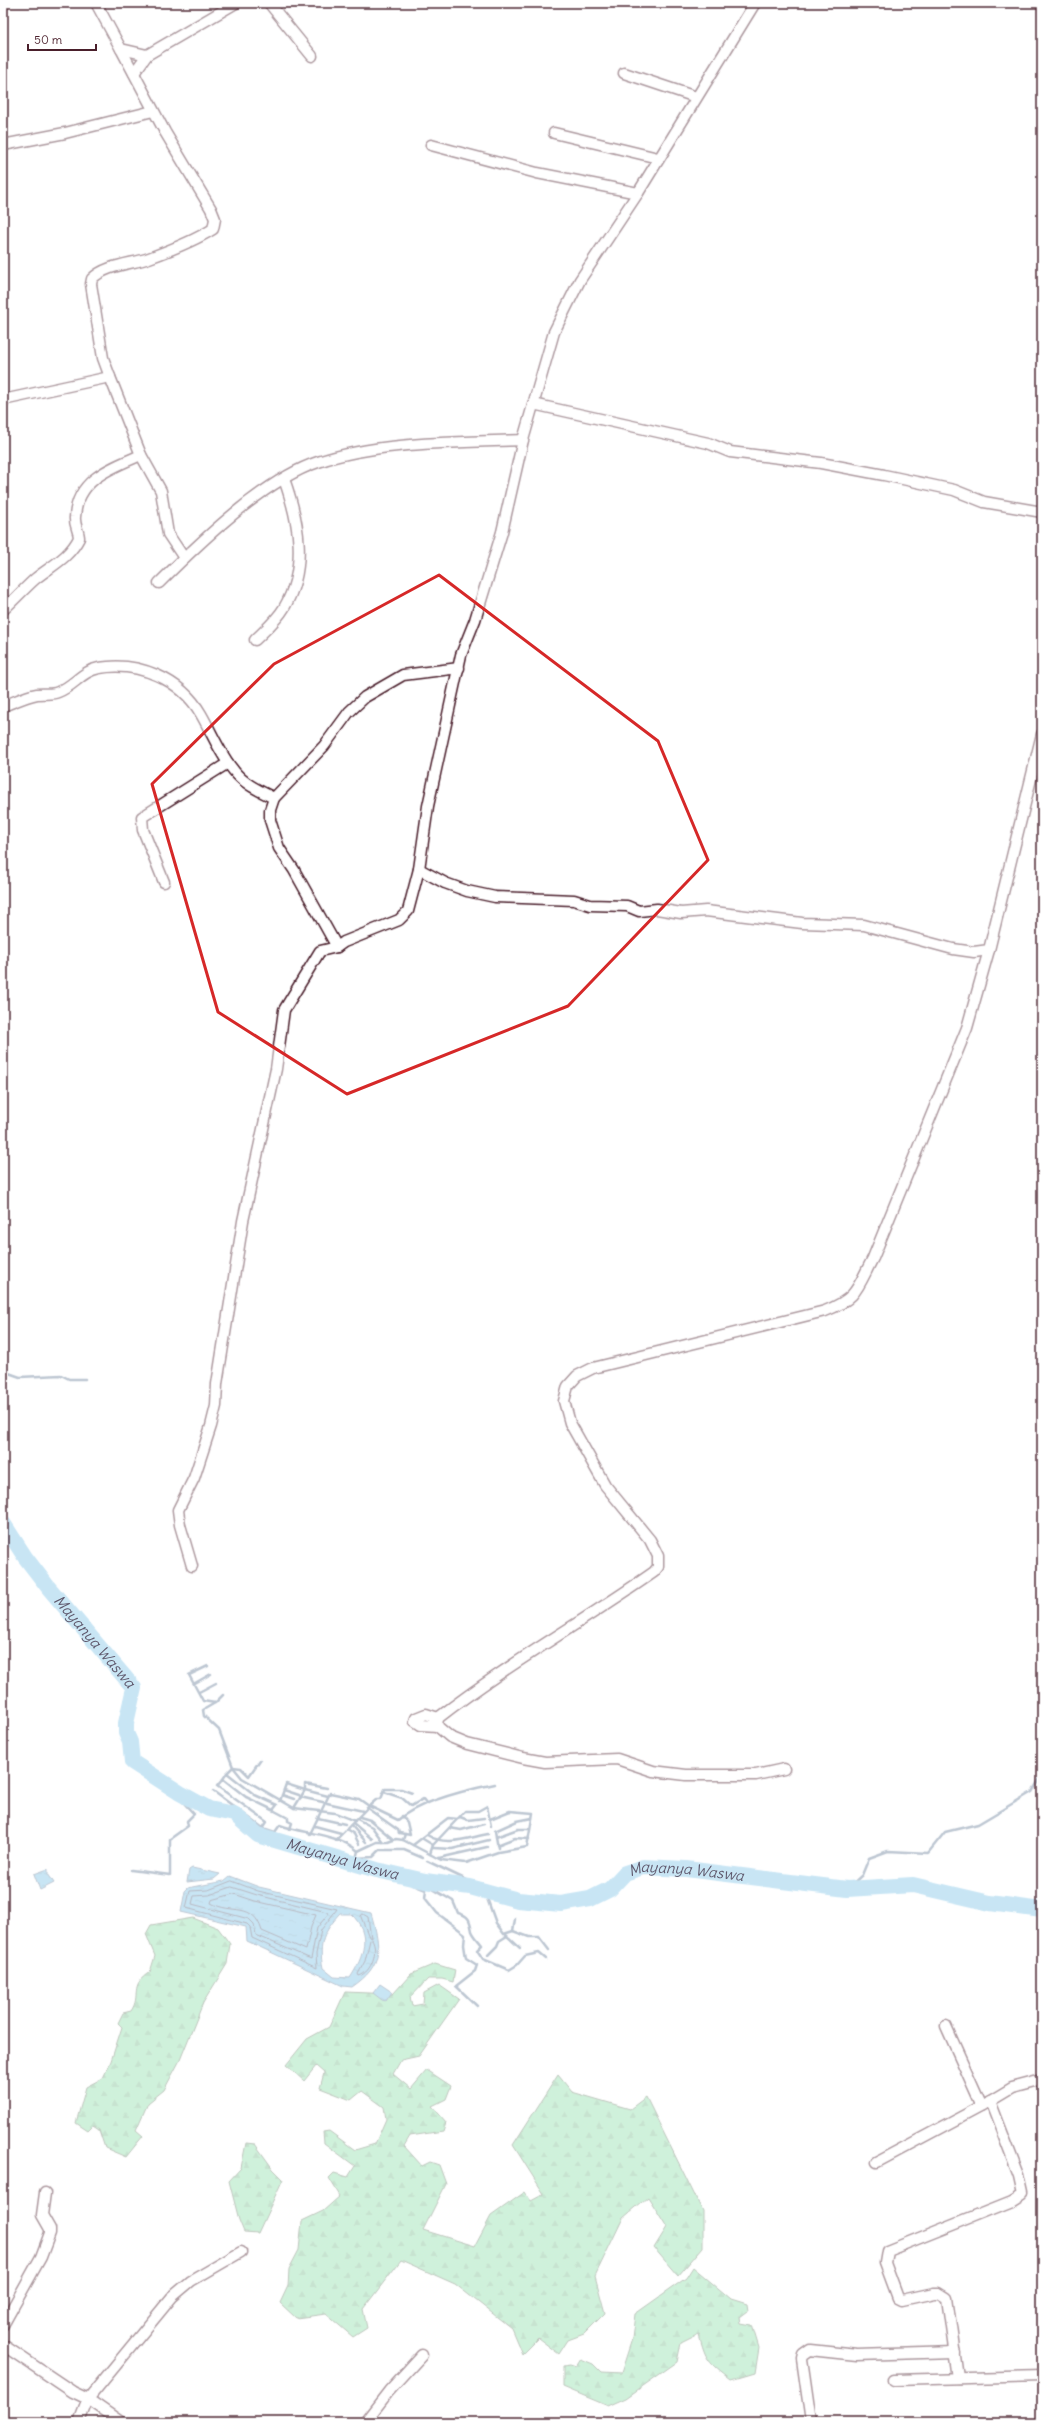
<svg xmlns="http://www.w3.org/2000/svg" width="1045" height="2425" viewBox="0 0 1045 2425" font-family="Delius,sans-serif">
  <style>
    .forest { fill: url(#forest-firs); stroke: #70806d }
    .water { fill: url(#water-ripples); stroke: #6e839c; fill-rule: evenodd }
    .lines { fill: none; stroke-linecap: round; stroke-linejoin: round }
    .shore { stroke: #626276; stroke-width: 1 }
    .stream { stroke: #6e839c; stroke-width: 2.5 }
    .river { stroke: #86c6e7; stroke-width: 16 }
    .street-casing { stroke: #4a1f2b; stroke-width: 13 }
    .street { stroke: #fff; stroke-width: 10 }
    .marked { fill: none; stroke: #d62828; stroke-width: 3; stroke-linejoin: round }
    .labels { text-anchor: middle; stroke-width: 3; stroke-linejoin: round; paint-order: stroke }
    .water-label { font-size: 15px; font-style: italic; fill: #5f596d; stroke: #fff }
  </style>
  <defs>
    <pattern id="forest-firs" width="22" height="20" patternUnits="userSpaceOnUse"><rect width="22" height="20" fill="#96e0af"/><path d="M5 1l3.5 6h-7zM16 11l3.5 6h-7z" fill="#83c097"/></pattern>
    <pattern id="water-ripples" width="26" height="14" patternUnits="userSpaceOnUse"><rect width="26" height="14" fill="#86c6e7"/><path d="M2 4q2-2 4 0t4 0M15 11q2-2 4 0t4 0" fill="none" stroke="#75aac6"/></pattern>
  </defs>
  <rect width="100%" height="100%" fill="#fff"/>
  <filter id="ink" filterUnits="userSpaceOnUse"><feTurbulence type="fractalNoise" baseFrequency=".025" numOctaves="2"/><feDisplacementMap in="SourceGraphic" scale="8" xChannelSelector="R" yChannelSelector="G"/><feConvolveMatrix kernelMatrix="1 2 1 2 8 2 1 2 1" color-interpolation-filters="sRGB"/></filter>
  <g filter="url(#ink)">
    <!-- forest -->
    <g class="forest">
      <path d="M 193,1918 L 218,1928 L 230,1944 L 227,1964 L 203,2003 L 180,2060 L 164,2090 L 148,2103 L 136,2130 L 143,2136 L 126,2157 L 105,2148 L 99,2130 L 93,2126 L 88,2131 L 76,2123 L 86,2087 L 103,2078 L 111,2061 L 122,2027 L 118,2023 L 123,2013 L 131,2011 C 142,1995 128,1986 150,1972 L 155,1956 L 146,1934 L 151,1925 Z"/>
      <path d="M 435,1964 L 455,1970 L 453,1982 L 442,1979 L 428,1979 L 410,1998 L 412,2006 L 423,2004 L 424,1993 L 439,1985 L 459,1999 L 419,2056 L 401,2060 L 393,2074 L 411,2089 L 427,2070 L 451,2086 L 446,2099 L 432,2106 L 446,2122 L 443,2131 L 410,2136 L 404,2146 L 422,2166 L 430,2162 L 439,2165 L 446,2184 L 423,2230 L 475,2246 L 491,2216 L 525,2192 L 531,2201 L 544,2194 L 513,2145 L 558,2075 L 572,2092 L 630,2109 L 646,2097 L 703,2212 L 703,2247 L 678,2276 L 654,2248 L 667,2227 L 648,2197 L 623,2218 L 595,2276 L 605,2313 L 584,2334 L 568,2340 L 559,2354 L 538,2338 L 522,2354 L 511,2328 L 455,2284 L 401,2260 L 363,2309 L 367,2328 L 353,2337 L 326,2314 L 296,2318 L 280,2303 L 288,2286 L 289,2269 L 299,2250 L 302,2221 L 323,2211 L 340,2196 L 329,2178 L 334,2173 L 348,2177 L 355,2166 L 324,2143 L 323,2132 L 329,2131 L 355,2150 L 375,2144 L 386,2119 L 384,2107 L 362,2091 L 351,2100 L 320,2088 L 324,2073 L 316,2066 L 304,2081 L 286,2065 L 307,2039 L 329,2027 L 345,1992 L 393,1994 L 411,1974 Z"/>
      <path d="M 246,2143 L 255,2144 L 273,2169 L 283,2179 L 258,2233 L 244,2232 L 239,2220 L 229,2181 L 241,2168 Z"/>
      <path d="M 693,2267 L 731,2299 L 747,2304 L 748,2311 L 740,2317 L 741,2323 L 752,2325 L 759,2348 L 755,2373 L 731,2380 C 708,2362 706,2361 699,2334 L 681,2343 L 677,2362 L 626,2398 L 608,2406 L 563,2387 L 563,2366 L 570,2365 L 576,2367 L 581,2359 L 593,2364 L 601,2372 L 621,2373 L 632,2339 L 635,2314 L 686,2278 Z"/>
    </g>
    <!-- water -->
    <g class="water">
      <path d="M 192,1868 L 220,1874 L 214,1879 L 187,1882 L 189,1870 Z"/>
      <path d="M 48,1869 L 48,1874 L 54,1883 L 40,1890 L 34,1874 Z"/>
      <path d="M 230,1876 L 259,1887 L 371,1913 C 381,1948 384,1965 352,1987 L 343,1986 L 247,1941 L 246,1927 L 181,1912 L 185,1891 L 188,1888 L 224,1881 ZM 340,1914 L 351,1914 C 372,1933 364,1957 350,1978 L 334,1977 L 323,1968 C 318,1944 324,1931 340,1914 Z"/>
      <path d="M 380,1984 L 392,1992 L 386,2001 L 382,2000 L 373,1993 Z"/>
    </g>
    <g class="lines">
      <!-- shore -->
      <g class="shore">
        <path d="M 232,1881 L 258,1891 L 337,1909 L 321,1930 L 316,1954 L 317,1968 L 252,1938 L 250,1927 L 247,1924 L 186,1908 L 190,1891 L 208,1890 Z"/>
        <path d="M 232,1887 L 257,1895 L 327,1912 L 328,1914 L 317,1928 L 311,1959 L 256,1935 L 254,1924 L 249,1919 L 192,1904 L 194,1896 L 209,1895 Z"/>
        <path d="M 234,1894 L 255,1901 L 316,1915 L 311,1927 L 306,1950 L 262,1931 C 253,1901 232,1915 211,1903 L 212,1900 Z"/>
        <path d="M 363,1914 L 368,1917 L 371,1938 L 369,1937 L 361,1917 Z"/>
        <path d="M 372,1939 C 379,1950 372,1972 359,1976 L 358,1974 L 365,1961 L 370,1940 Z"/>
      </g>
      <!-- stream -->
      <g class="stream">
        <path d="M 3,1371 L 20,1377 L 61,1375 L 69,1379 L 85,1379"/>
        <path d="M 208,1666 L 189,1675 L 203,1701 L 215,1703"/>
        <path d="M 195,1683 L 211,1674"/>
        <path d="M 199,1692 L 216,1683"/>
        <path d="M 223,1695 L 215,1703 L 203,1710 L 204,1716 L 219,1730 L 233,1767 L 242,1778 L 294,1808 L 335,1813 L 355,1821"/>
        <path d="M 260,1760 L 249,1776 L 241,1768 L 233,1767 L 227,1773 L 255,1795 L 277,1805 L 273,1810 L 288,1818 L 288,1821 L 292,1823 L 290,1829"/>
        <path d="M 227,1773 L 223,1779 L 246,1797 L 273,1810"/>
        <path d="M 223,1779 L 217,1786 L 267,1822 L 263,1828 L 275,1832 L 280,1825 C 304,1834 339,1834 358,1851"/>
        <path d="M 327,1788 L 305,1784 L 305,1790 L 328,1796"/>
        <path d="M 284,1790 L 299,1795"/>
        <path d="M 213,1791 L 263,1828"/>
        <path d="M 384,1792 L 402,1798 L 411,1806 L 423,1799 L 427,1804"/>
        <path d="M 282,1795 L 294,1799"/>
        <path d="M 300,1797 L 363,1811"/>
        <path d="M 280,1801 L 286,1784 L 305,1790 L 294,1808"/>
        <path d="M 367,1808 L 398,1830 L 399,1833 L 405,1834"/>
        <path d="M 402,1816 L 407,1822 L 410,1835 L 405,1834 L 403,1840"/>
        <path d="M 360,1817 L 370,1820 L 394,1840"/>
        <path d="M 460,1817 L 468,1820 L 484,1818"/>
        <path d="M 318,1818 L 345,1824"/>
        <path d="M 357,1819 L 372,1827 L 383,1842"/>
        <path d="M 353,1823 L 372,1839"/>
        <path d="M 351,1825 L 366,1842"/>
        <path d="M 315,1826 L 341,1833"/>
        <path d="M 450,1828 L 461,1830 L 484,1824"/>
        <path d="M 346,1829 L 354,1834 L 359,1844"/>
        <path d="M 310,1834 L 330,1793 L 359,1799 L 369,1806 L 377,1799 L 381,1799 L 385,1789 L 401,1789 L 412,1793"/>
        <path d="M 427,1835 C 446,1847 467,1838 488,1834"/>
        <path d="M 496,1837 L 518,1829 L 530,1829"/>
        <path d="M 423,1839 L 433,1845"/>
        <path d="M 336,1840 L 369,1806 L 398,1820 C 419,1801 466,1790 495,1784"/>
        <path d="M 413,1845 L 448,1818 L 458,1819"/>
        <path d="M 497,1845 L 515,1838 L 529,1839"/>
        <path d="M 433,1848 L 452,1849 L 489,1840"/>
        <path d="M 498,1848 L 495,1831 L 517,1821 L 532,1818"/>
        <path d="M 430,1854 L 433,1845 L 465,1811 L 478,1811 L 487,1806 L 491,1826"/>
        <path d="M 356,1858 L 373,1857 L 380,1850 L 404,1850 L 423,1858"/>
        <path d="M 439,1858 L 487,1847"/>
        <path d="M 427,1861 L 469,1881 L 470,1887"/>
        <path d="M 355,1863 L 358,1851 L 377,1842 L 388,1842 L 396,1839 L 403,1840 L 441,1860 L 466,1863 L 498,1852 L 527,1847 L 533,1813 L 510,1811 L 490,1819"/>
        <path d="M 131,1870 L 170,1875 L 170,1839 L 188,1826 L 187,1821 L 194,1814 L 181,1800 L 180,1793"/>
        <path d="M 398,1879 L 426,1890 L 425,1898 L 437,1913 L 465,1934 L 464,1945 L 466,1958 L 477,1965 L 475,1971 L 456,1986 L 477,2006"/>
        <path d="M 425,1881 L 426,1885 L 453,1901 L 458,1913 C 470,1916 470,1921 472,1931 C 474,1936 479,1941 482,1945 L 477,1950 L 483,1959 L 509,1970 L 517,1965 L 525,1956 L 539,1953 L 546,1959"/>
        <path d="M 847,1889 L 862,1875 L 869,1858 L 888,1851 L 928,1853 L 945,1832 L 978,1824 L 1032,1792 L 1042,1775"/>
        <path d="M 484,1890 L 496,1923 L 504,1934 L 513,1931 L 515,1919"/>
        <path d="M 513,1931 L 529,1937 L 539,1937 L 549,1950"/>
        <path d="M 506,1935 L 520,1948"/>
        <path d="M 488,1955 L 497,1946 L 499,1941 L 507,1936"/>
      </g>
      <!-- river -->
      <path class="river" id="s1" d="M 3,1523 L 25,1557 L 48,1587 L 134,1688 L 126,1723 L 126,1733 L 130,1742 L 132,1762 L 180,1793 L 209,1809 L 234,1814 L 258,1835 L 377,1870 L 425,1881 L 470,1887 L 518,1900 L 561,1904 L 590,1899 L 610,1889 L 625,1873 L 643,1867 L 686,1869 L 847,1889 L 913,1885 L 990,1903 L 1042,1910"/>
      <!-- street casing -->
      <g class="street-casing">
        <g id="street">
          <path d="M 96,3 L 121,49 L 147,55"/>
          <path d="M 269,3 L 312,56"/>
          <path d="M 121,49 L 165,132 L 211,209 L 215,219 L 213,229 C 194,241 171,250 149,258 C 132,264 105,265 92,279 L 91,284 L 103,358 L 110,377 L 141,455 L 161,491 L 168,534 L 184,558"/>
          <path d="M 134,73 L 147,55 L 236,3"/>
          <path d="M 624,73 L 696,97"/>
          <path d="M 554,133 L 658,158"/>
          <path d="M 3,145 L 65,133 L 153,111"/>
          <path d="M 431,145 L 537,173 L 638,193"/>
          <path d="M 3,400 L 110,377"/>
          <path d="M 533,404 L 708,443 L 730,452 L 821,463 L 884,475 L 954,490 L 984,502 L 1042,512"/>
          <path d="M 159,583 C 199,543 264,480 318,462 C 381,441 457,443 523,440"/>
          <path d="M 3,610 C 14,600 24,589 35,579 C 51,566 69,558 79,538 C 79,531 74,525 75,517 C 77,479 111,468 141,455"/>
          <path d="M 255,640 C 265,630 277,620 284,608 C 308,567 299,521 284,479"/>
          <path d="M 3,706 C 14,702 26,696 37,694 C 44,693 52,695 58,692 C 74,686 82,671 99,668 C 138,661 181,679 201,714 C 212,733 220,754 234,771 C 244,784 260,791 274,798"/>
          <path d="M 419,869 L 445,883 L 467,891 L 495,897 L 574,900 L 590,905 L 627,906 L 639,911 L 657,909 L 681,913 L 706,911 L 802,923 L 864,925 L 953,949 L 974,952 L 989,950 L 1042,734"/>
          <path d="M 164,882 L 143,830 L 142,817 L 228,763"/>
          <path d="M 337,947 L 294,870 L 279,848 L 270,820 L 270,810 L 274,798 L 324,746 L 349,712 L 365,697 L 403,675 L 459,668"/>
          <path d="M 192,1566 L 180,1525 L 178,1510 L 194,1478 L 211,1426 L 216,1406 L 217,1384 L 243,1221 L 276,1069 L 284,1010 L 320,951 L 337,947 L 344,942 L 399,920 L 408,911 L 419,869 L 428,806 L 461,655 L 475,620 L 502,532 L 523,440 L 554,332 L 580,280 L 638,193 L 755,3"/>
          <path d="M 426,1714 L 438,1718 L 437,1726 L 421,1725 L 415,1721 L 416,1718 Z"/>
          <path d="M 438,1718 C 506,1665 583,1622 654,1572 L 658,1567 L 658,1556 L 650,1540 L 605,1485 L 570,1423 L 564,1401 L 568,1386 L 577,1376 L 593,1368 L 825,1311 C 858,1298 857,1288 873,1258 L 967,1028 L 989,950"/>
          <path d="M 437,1726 L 450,1737 L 467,1744 L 523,1758 L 545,1762 L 617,1759 L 653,1771 L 686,1775 L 756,1775 L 784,1769"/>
          <path d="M 946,2026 L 982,2106"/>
          <path d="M 877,2162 L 982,2106 L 1012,2088 L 1042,2080"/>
          <path d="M 3,2325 L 41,2257 L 50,2233 L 50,2229 L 42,2215 L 45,2193"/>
          <path d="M 3,2345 L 73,2392 L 88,2399 L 79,2422"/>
          <path d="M 958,2378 L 947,2298 L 939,2293 L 934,2293 L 902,2300 L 898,2298 L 885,2263 L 887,2251 L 1012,2201 L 1023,2194 L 1019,2176 L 990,2101"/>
          <path d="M 894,2380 L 1042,2376"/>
          <path d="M 121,2422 L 88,2399 L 172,2297 L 191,2281 L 241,2252"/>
          <path d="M 365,2422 L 389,2391 L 422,2355"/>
          <path d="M 811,2422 L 802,2359 L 803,2355 L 810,2350 L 857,2355 L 955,2352"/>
        </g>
      </g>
      <!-- street -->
      <use href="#street" class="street"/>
    </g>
  </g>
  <!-- marked area -->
  <path d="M0 0H1045V2425H0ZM 439,575 L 658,741 L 708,860 L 568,1006 L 347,1094 L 218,1012 L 152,784 L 274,664 Z" fill="#fff" fill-opacity=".55" fill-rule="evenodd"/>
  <path class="marked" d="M 439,575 L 658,741 L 708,860 L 568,1006 L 347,1094 L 218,1012 L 152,784 L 274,664 Z"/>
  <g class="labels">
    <!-- water labels -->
    <g class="water-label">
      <text dy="5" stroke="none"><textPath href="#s1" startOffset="150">Mayanya Waswa</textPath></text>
      <text dy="5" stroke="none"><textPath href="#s1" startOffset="522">Mayanya Waswa</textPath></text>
      <text dy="5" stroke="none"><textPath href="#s1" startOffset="882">Mayanya Waswa</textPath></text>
    </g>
  </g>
  <!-- margin -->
  <rect width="1045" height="2425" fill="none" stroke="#fff" stroke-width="16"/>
  <rect x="8" y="8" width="1029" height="2409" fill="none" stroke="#4a1f2b" stroke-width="1.5" filter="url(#ink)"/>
  <!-- scale -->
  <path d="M28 44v6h68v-6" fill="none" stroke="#4a1f2b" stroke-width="2"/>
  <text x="34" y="44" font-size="12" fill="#4a1f2b" stroke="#ffffff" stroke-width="3" paint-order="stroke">50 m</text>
</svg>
